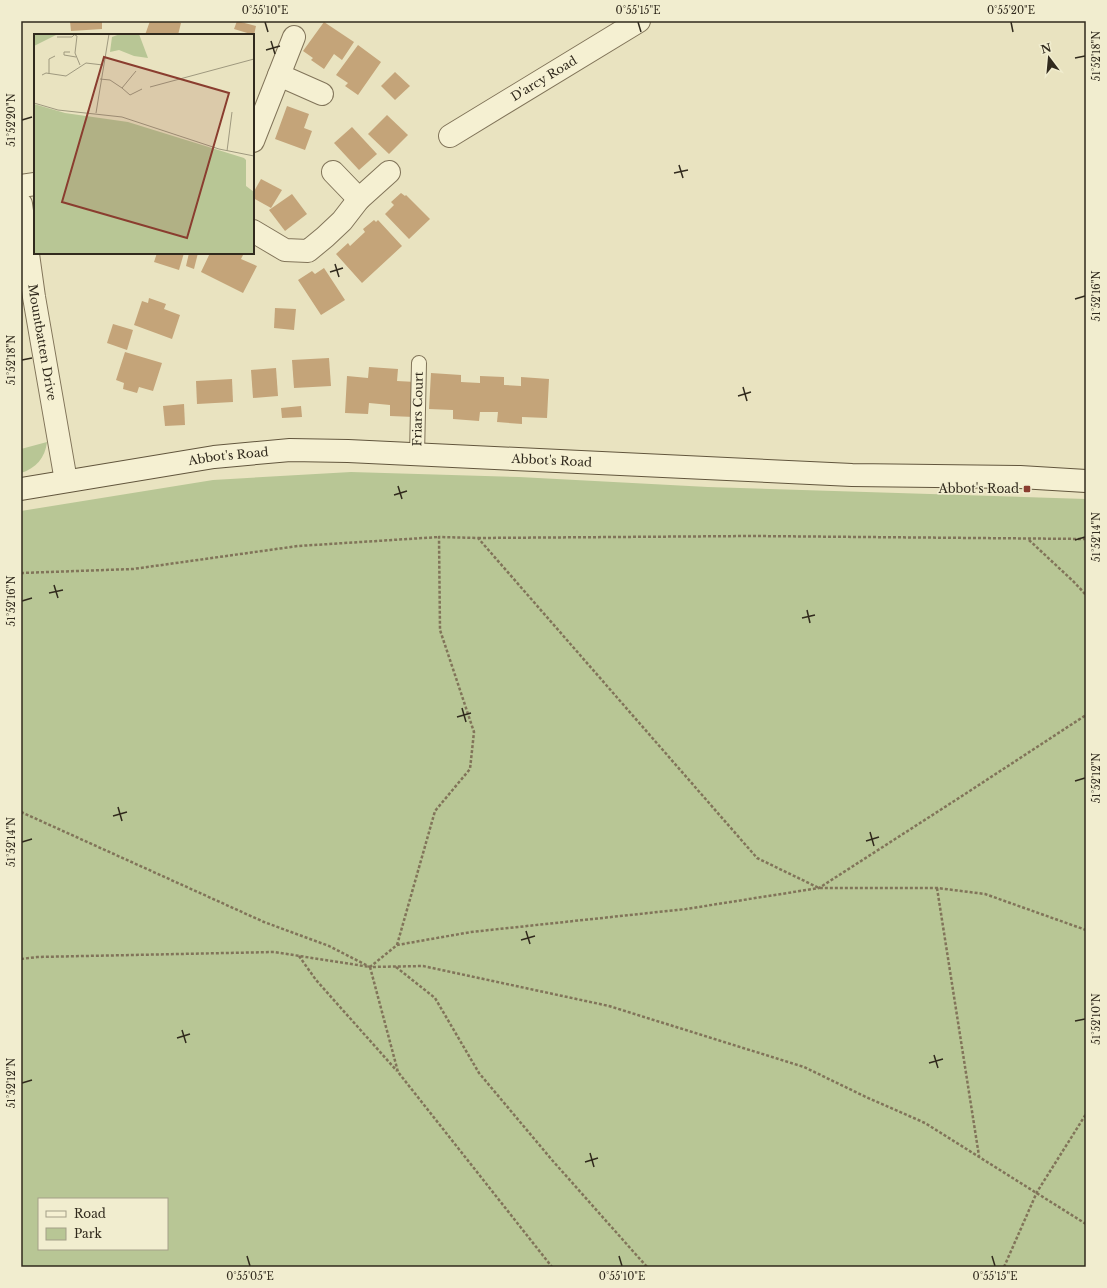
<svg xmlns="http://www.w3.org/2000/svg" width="1107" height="1288" viewBox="0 0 1107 1288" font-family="'Libre Baskerville',serif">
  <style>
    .green { fill: #b8c695; fill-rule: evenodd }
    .building { fill: #c4a479 }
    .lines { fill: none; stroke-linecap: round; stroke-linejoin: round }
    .lane-casing { stroke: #817459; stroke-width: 16 }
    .street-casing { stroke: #817459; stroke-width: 24 }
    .secondary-casing { stroke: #62563d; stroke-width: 24 }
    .path { stroke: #817459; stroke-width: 2.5; stroke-dasharray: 3 2; stroke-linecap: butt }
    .lane { stroke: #f5f0d2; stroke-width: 14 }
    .street { stroke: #f5f0d2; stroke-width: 22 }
    .secondary { stroke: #f5f0d2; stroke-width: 22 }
    .ticks { fill: none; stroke: #312a1d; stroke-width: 1.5 }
    .poi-dot { fill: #8a3d2f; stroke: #f1edcf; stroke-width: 1.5 }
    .labels { text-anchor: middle; stroke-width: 3; stroke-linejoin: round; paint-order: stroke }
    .street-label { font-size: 12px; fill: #312a1d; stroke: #f1edcf }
    .poi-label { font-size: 12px; fill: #312a1d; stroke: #f1edcf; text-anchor: end }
    .inset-road { fill: none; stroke: #9f997f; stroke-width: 1 }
    .view { fill: #8a3d2f; fill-opacity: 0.15; stroke: #8a3d2f; stroke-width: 2 }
    .inset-edge { fill: none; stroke: #312a1d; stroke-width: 2 }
    .neatline { fill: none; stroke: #312a1d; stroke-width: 1.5 }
    .ticks-label { font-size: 10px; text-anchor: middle; fill: #312a1d }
  </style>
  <rect width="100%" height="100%" fill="#e9e3c0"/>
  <!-- green -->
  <g class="green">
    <path d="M 47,442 C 45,458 36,468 21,473 L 21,449 Z"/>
    <path d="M 351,472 L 519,477 L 708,487 L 1086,499 L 1086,1267 L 21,1267 L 21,511 L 213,480 ZM 39,1199 L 167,1199 L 167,1249 L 39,1249 Z"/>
  </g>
  <!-- building -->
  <g class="building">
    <path d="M 70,21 L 102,21 L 102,29 L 71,31 Z"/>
    <path d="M 150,21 L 177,21 L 181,23 L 178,35 L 145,35 Z"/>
    <path d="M 237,21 L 256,26 L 254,35 L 234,29 Z"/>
    <path d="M 324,22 L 354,42 L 342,60 L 334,54 L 324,69 L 311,60 L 313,58 L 303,51 Z"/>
    <path d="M 358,45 L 381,62 L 358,95 L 345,86 L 348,83 L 336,75 Z"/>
    <path d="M 395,72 L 410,86 L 395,100 L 381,86 Z"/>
    <path d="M 287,106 L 309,114 L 304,128 L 312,131 L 305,150 L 275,139 Z"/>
    <path d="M 387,115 L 408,135 L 389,154 L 368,134 Z"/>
    <path d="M 352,127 L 377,154 L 359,170 L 334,143 Z"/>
    <path d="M 261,179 L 282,190 L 271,208 L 253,198 L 253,193 Z"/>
    <path d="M 401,193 L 405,196 L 406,195 L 430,219 L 409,239 L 385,214 L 394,205 L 391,202 Z"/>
    <path d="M 292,194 L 307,214 L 285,231 L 269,210 Z"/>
    <path d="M 374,220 L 376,222 L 378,220 L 402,246 L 362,283 L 336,254 L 348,243 L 350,246 L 365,232 L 363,229 Z"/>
    <path d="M 157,253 L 184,253 L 179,270 L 154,262 Z"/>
    <path d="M 189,253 L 198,253 L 194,269 L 186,266 Z"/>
    <path d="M 210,253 L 244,253 L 241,259 L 257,266 L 243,293 L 201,272 Z"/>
    <path d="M 324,268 L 345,300 L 321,315 L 298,280 L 312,271 L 315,274 Z"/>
    <path d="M 149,298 L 166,304 L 164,309 L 180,315 L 172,339 L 134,325 L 142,301 L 148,303 Z"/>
    <path d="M 275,308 L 296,309 L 294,330 L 274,328 Z"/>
    <path d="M 113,324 L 133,330 L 127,350 L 107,343 Z"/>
    <path d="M 125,352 L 162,363 L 153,391 L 139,387 L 137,393 L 123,389 L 124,383 L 116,380 Z"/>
    <path d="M 329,358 L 331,386 L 294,388 L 292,360 Z"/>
    <path d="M 369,367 L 398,369 L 397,381 L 416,382 L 414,417 L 390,416 L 390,405 L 369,403 L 368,414 L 345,413 L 347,376 L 368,378 Z"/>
    <path d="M 276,368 L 278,396 L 253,398 L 251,370 Z"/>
    <path d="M 431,373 L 461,375 L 461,382 L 480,383 L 480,376 L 504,377 L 504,385 L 521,386 L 521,377 L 549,379 L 547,418 L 522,417 L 522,424 L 497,422 L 498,412 L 480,412 L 479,421 L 453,419 L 453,410 L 429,409 Z"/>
    <path d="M 232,379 L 233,402 L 197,404 L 196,381 Z"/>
    <path d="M 184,404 L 185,425 L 165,426 L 163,406 Z"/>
    <path d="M 301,406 L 302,417 L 282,418 L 281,408 Z"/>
  </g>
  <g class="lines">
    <!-- lane casing -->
    <g class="lane-casing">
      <g id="lane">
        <path id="s1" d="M 417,455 L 419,363"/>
      </g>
    </g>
    <!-- street casing -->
    <g class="street-casing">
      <g id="street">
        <path d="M 279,75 L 322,94"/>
        <path id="s2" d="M 450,136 L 639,21"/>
        <path d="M 253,141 L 294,37"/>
        <path d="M 333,172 L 359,199"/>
        <path d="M 21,186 L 35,184"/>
        <path id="s3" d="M 21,204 L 34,297 L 66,481"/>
        <path d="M 253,231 L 285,250 L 308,251 L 325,237 L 342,221 L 359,199 L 389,172"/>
      </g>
    </g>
    <!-- secondary casing -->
    <g class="secondary-casing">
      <g id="secondary">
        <path id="s4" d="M 21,489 L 214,457 L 290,450 L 348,451 L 852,475 L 1020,477 L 1086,481"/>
      </g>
    </g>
    <!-- path -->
    <g class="path">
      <path d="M 478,538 L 753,536 L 1086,539"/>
      <path d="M 1029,540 L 1074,582 L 1086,595"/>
      <path d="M 21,573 L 133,569 L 298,546 L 439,537"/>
      <path d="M 21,812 L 264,922 L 329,946 L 370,967 L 423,966 L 609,1006 L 804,1067 L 866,1097 L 925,1123 L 1086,1224"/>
      <path d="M 937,888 L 979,1156"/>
      <path d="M 397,945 L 435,811 L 470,769 L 474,732 L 440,630 L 439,537 L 478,538 L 757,858 L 819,888 L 937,888 L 985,894 L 1086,930"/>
      <path d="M 299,956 L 316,980 L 397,1071"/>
      <path d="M 21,959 L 37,957 L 274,952 L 370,967 L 397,945 L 471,932 L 686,909 L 819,888 L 962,796 L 1086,715"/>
      <path d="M 370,967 L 398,1072 L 552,1267"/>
      <path d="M 396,967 L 435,998 L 479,1073 L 552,1160 L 647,1267"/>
      <path d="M 1004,1267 L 1037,1192 L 1086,1114"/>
    </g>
    <!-- lane -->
    <use href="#lane" class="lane"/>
    <!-- street -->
    <use href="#street" class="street"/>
    <!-- secondary -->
    <use href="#secondary" class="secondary"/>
  </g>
  <!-- ticks -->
  <path class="ticks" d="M 265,22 L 268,32M 638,22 L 641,32M 1011,22 L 1013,32M 271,41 L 275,54M 266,50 L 280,46M 1075,58 L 1085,56M 22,120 L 32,117M 679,165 L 683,178M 674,173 L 688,170M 335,264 L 339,277M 330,272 L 343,268M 1075,299 L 1085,296M 22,360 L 32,358M 743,387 L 747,401M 738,396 L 751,392M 398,486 L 402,499M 394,495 L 407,491M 1075,540 L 1085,537M 54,585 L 58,598M 49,593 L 63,590M 22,601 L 32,598M 807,610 L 810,623M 802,618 L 815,615M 462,708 L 466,722M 457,717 L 471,713M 1075,781 L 1085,778M 118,807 L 122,821M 113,816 L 127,812M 870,832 L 874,846M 866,841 L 879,837M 22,842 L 32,839M 526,931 L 530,944M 521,940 L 535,936M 1075,1021 L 1085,1019M 182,1030 L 186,1043M 177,1038 L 190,1034M 934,1055 L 938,1068M 929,1063 L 943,1059M 22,1083 L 32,1080M 590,1153 L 594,1167M 585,1162 L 598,1158M 247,1256 L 250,1266M 619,1256 L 622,1266M 992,1256 L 995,1266"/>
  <!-- markers -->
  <rect class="poi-dot" x="1023" y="485" width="8" height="8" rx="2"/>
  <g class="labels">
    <!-- street labels -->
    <g class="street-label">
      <text dy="4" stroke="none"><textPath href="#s2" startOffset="110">D'arcy Road</textPath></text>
      <text dy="4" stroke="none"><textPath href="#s3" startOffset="140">Mountbatten Drive</textPath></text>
      <text dy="4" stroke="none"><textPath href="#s1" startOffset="46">Friars Court</textPath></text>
      <text dy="4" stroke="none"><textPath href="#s4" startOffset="210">Abbot's Road</textPath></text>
      <text dy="4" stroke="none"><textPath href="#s4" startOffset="534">Abbot's Road</textPath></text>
    </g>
    <!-- poi labels -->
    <g class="poi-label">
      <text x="1019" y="493">Abbot's Road</text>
    </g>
  </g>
  <!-- overview -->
  <g transform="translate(34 34)">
    <rect width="220" height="220" fill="#e9e3c0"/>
    <path d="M 0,0 L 24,0 L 0,12 ZM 86,0 L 105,0 L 114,24 L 100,22 L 85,16 L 76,18 L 78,3 ZM 0,70 L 31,79 L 94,88 L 210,124 L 212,126 L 212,152 L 220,158 L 220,220 L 0,220 Z" fill="#b8c695"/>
    <path class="inset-road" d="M 39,0 L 43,2 L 41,19 L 46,31M 23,3 L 38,3 L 40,1M 36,18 L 30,18 L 30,21 L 42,23M 15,40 L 15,25 L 21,22M 8,41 L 12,39 L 32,42 L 52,29 L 69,31M 66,45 L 76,46 L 88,54 L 102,37M 116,53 L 220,25M 88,54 L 96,61 L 108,55M 0,69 L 24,76 L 88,83 L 185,115 L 220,122M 62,79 L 75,0M 193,117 L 198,78"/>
    <path class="view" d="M 70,23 L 195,59 L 153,204 L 28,168 Z"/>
    <rect width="220" height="220" class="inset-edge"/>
  </g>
  <!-- border -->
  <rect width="1107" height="1288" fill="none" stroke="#f1edcf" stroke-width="44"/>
  <!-- legend -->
  <rect x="38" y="1198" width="130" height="52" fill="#f1edcf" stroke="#a49f88"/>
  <rect x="46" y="1211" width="20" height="6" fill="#f5f0d2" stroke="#a49f88"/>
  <text x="74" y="1218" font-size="12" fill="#312a1d">Road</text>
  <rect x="46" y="1228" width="20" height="12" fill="#b8c695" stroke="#a49f88"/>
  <text x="74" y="1238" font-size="12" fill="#312a1d">Park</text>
  <!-- north arrow -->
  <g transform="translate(1049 58) rotate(344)" stroke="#f1edcf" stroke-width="3" paint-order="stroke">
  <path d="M0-3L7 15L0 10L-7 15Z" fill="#312a1d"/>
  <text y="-6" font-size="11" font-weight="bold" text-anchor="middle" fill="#312a1d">N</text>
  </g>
  <rect x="22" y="22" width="1063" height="1244" class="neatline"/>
  <g class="ticks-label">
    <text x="265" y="14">0°55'10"E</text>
    <text x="638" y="14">0°55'15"E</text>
    <text x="1011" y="14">0°55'20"E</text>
    <text transform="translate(1096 56) rotate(-90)" y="4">51°52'18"N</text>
    <text transform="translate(11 120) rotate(-90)" y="4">51°52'20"N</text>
    <text transform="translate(1096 296) rotate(-90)" y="4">51°52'16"N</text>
    <text transform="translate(11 360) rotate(-90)" y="4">51°52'18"N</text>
    <text transform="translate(1096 537) rotate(-90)" y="4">51°52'14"N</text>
    <text transform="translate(11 601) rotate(-90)" y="4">51°52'16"N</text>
    <text transform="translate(1096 778) rotate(-90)" y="4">51°52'12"N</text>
    <text transform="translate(11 842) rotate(-90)" y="4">51°52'14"N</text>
    <text transform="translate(1096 1019) rotate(-90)" y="4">51°52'10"N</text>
    <text transform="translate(11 1083) rotate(-90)" y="4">51°52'12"N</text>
    <text x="250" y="1280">0°55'05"E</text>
    <text x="622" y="1280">0°55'10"E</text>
    <text x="995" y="1280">0°55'15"E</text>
  </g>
</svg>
